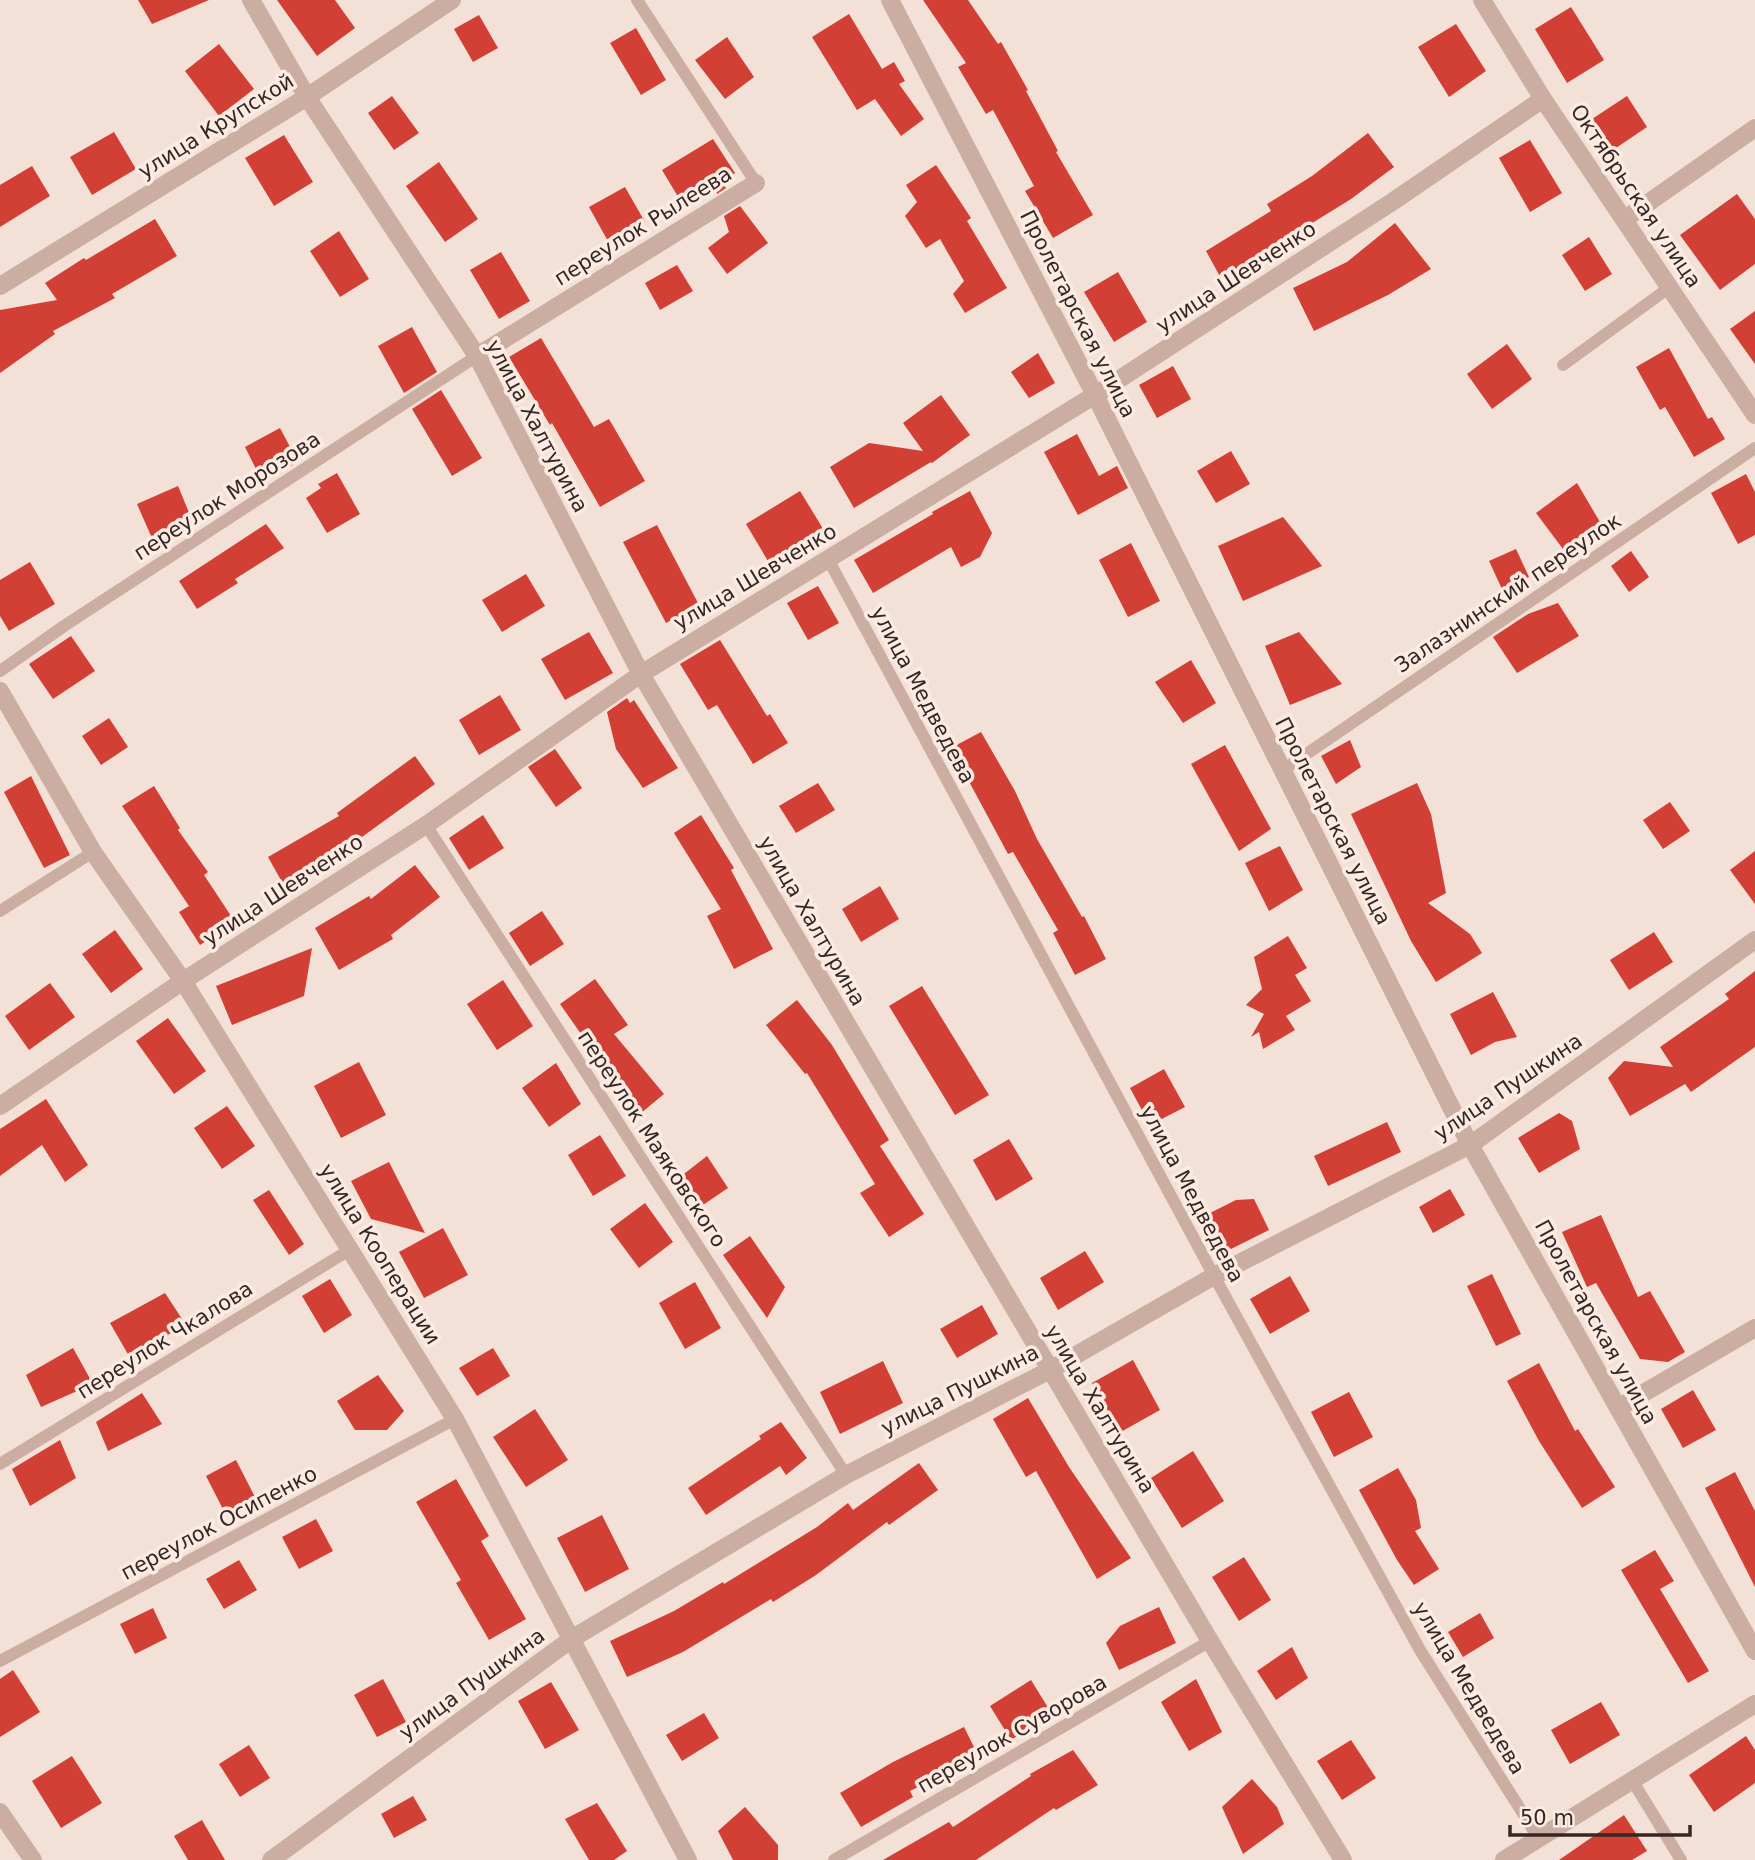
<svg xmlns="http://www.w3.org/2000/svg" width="1755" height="1860" viewBox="0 0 1755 1860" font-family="'DejaVu Sans',sans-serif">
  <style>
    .building { fill: #d23f35 }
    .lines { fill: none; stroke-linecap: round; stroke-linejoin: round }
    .service { stroke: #ccada1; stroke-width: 12 }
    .minor { stroke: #ccada1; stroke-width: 18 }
    .tertiary { stroke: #ccada1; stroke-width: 18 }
    .labels { text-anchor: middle; stroke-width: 7; stroke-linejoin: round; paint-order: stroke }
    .street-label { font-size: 21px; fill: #362725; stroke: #fbebe2 }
  </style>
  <rect width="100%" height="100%" fill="#f3e0d6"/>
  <!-- building -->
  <g class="building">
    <path d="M 138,0 L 209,0 L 152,24 Z"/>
    <path d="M 277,0 L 335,0 L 355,28 L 317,56 Z"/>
    <path d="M 923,0 L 968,0 L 998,44 L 1001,42 L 1028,90 L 1026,91 L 1058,151 L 1056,152 L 1093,215 L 1053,238 L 1025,191 L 1034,186 L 993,110 L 986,114 L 958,67 L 966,63 Z"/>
    <path d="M 1571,7 L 1604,60 L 1567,83 L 1535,29 Z"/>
    <path d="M 849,14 L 882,69 L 894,62 L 905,81 L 899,84 L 924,119 L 901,136 L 875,99 L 857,110 L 812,37 Z"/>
    <path d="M 479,15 L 498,48 L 473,62 L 454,29 Z"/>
    <path d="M 1456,24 L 1486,71 L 1449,97 L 1418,47 Z"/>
    <path d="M 636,28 L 666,80 L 641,95 L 610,43 Z"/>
    <path d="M 727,37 L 754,77 L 725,99 L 695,60 Z"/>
    <path d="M 219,44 L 254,89 L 219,116 L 185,71 Z"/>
    <path d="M 392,96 L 419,133 L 394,150 L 368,113 Z"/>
    <path d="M 1627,96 L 1647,127 L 1610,152 L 1589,121 Z"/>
    <path d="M 114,132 L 136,169 L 92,195 L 70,157 Z"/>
    <path d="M 1368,133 L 1394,167 L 1351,199 L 1288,238 L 1287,236 L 1223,282 L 1206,251 L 1271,211 L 1267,204 L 1312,176 Z"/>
    <path d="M 284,135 L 313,182 L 274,206 L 245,158 Z"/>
    <path d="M 713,139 L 735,173 L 721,182 L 726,188 L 717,194 L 715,186 L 683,205 L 662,170 Z"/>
    <path d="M 1530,140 L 1562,193 L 1530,212 L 1499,158 Z"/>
    <path d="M 439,162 L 478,219 L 445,242 L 406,186 Z"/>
    <path d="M 936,165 L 971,218 L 967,221 L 1007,288 L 965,313 L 953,294 L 964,281 L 940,239 L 926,248 L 905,216 L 917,202 L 906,185 Z"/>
    <path d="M 32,166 L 50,196 L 0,227 L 0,185 Z"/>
    <path d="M 625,187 L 645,222 L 609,243 L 589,207 Z"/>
    <path d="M 1737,194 L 1755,219 L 1755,264 L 1720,290 L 1680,235 Z"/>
    <path d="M 740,206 L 768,243 L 727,274 L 708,248 L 729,232 L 724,216 Z"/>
    <path d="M 155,219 L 177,256 L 112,294 L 115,298 L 53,331 L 55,334 L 0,373 L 0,310 L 57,300 L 45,283 L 84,258 L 86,260 Z"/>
    <path d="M 1395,223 L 1431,269 L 1388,295 L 1314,331 L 1293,288 L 1347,262 Z"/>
    <path d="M 339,231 L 369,279 L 340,297 L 310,251 Z"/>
    <path d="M 1589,237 L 1612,274 L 1585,291 L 1562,255 Z"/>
    <path d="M 501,252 L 530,301 L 499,319 L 470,270 Z"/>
    <path d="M 677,265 L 693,291 L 660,310 L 645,283 Z"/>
    <path d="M 1118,272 L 1147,322 L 1114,342 L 1084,292 Z"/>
    <path d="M 1755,311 L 1755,364 L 1730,329 Z"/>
    <path d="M 412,327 L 437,372 L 404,393 L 378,346 Z"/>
    <path d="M 541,338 L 594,427 L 609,419 L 645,481 L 600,507 L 552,423 L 550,425 L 509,357 Z"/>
    <path d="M 1507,344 L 1532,379 L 1492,409 L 1467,374 Z"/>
    <path d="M 1669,348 L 1708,419 L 1712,417 L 1725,439 L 1694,457 L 1665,407 L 1660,410 L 1636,367 Z"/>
    <path d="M 1038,353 L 1055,383 L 1029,398 L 1011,372 Z"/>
    <path d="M 1173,366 L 1191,399 L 1157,418 L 1139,385 Z"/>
    <path d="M 441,390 L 482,458 L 452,476 L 412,409 Z"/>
    <path d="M 941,395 L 970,435 L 932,463 L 931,462 L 854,508 L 830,467 L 869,443 L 923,451 L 903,423 Z"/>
    <path d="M 280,428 L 298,462 L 262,481 L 245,447 Z"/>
    <path d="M 1077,434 L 1099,476 L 1117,466 L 1128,488 L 1078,515 L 1044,452 Z"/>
    <path d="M 1231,451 L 1250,484 L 1216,503 L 1197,471 Z"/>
    <path d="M 337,473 L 360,514 L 327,533 L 306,498 L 321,488 L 318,484 Z"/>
    <path d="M 1746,474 L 1755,492 L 1755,535 L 1738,544 L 1711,493 Z"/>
    <path d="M 1577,483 L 1600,522 L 1563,549 L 1536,513 Z"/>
    <path d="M 178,486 L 195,527 L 155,545 L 137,504 Z"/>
    <path d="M 800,491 L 825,532 L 771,566 L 746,524 Z"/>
    <path d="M 970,491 L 992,533 L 980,557 L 961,567 L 951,547 L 873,593 L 854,560 L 933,514 L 932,512 Z"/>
    <path d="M 1283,517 L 1322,566 L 1243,601 L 1218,546 Z"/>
    <path d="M 266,524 L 284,548 L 235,579 L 238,583 L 197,609 L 179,581 Z"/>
    <path d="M 657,525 L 699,605 L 666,623 L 623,542 Z"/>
    <path d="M 1131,543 L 1160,601 L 1128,617 L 1099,560 Z"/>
    <path d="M 1516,549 L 1529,577 L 1502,589 L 1489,561 Z"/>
    <path d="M 1631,551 L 1649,577 L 1629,592 L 1611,566 Z"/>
    <path d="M 30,562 L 55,604 L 9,631 L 0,616 L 0,580 Z"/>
    <path d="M 526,574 L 545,606 L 502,632 L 482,600 Z"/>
    <path d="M 818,586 L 839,623 L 808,640 L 787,603 Z"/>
    <path d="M 1558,603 L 1579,636 L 1517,673 L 1493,637 L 1528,614 Z"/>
    <path d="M 589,632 L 613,673 L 565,700 L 541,659 Z"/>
    <path d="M 1299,632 L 1342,684 L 1290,705 L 1265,646 Z"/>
    <path d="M 71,636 L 95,671 L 53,699 L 29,664 Z"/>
    <path d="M 720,640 L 767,716 L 770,714 L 788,743 L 753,764 L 717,705 L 708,710 L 680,664 Z"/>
    <path d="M 1191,660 L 1216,703 L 1183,723 L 1155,682 Z"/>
    <path d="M 500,695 L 521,730 L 479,755 L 459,720 Z"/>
    <path d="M 627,698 L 630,703 L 634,700 L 678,768 L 643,788 L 616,749 L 607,712 Z"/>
    <path d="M 109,718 L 128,747 L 101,765 L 82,736 Z"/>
    <path d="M 981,732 L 1015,791 L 1037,839 L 1082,917 L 1084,916 L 1106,959 L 1075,975 L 1053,933 L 1058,930 L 1013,852 L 1008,854 L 951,748 Z"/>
    <path d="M 1350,740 L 1361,767 L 1336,784 L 1321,756 Z"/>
    <path d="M 1225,745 L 1271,829 L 1239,851 L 1191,764 Z"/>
    <path d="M 555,749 L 582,788 L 556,807 L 528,767 Z"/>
    <path d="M 415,756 L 435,784 L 333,858 L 336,863 L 287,891 L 268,857 L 339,816 L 337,813 Z"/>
    <path d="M 31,776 L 70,855 L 44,868 L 4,792 Z"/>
    <path d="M 818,783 L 835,810 L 796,833 L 779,806 Z"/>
    <path d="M 1417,783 L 1431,814 L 1446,893 L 1428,903 L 1470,934 L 1482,953 L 1436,982 L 1411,941 L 1351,814 Z"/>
    <path d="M 154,786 L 180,828 L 178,830 L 208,872 L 204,875 L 235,922 L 200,945 L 179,912 L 189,906 L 122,806 Z"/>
    <path d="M 1670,802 L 1690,831 L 1663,849 L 1643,820 Z"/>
    <path d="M 483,815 L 504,848 L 469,870 L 449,838 Z"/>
    <path d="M 701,815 L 734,868 L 731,870 L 773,949 L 734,969 L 707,916 L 721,909 L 674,833 Z"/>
    <path d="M 1280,846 L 1303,890 L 1269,911 L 1245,863 Z"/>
    <path d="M 1755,851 L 1755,904 L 1730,870 Z"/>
    <path d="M 415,865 L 440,897 L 391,935 L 393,939 L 339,970 L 315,928 L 369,896 L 371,899 Z"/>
    <path d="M 880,886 L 899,919 L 861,942 L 842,909 Z"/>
    <path d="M 542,911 L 564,944 L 530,966 L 509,933 Z"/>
    <path d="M 115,930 L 143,969 L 111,993 L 82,954 Z"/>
    <path d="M 1654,932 L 1673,962 L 1629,990 L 1610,960 Z"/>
    <path d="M 1288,936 L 1307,968 L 1295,975 L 1311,1001 L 1286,1016 L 1295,1030 L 1263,1049 L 1259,1032 L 1251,1037 L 1264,1014 L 1246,1005 L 1262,989 L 1254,957 Z"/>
    <path d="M 312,948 L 304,996 L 232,1025 L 216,986 Z"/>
    <path d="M 1755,971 L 1755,1047 L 1691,1092 L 1685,1084 L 1630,1116 L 1608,1078 L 1624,1061 L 1673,1067 L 1660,1047 L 1729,999 L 1725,994 Z"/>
    <path d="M 595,979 L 628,1025 L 614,1034 L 664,1094 L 635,1118 L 601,1077 L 607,1071 L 560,1004 Z"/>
    <path d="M 503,980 L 533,1026 L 497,1050 L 467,1004 Z"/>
    <path d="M 50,983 L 75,1017 L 29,1050 L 5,1016 Z"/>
    <path d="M 922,986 L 989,1095 L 955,1115 L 889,1006 Z"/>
    <path d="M 1493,992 L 1517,1037 L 1495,1042 L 1471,1055 L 1450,1014 Z"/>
    <path d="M 797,1000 L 832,1045 L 889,1140 L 880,1146 L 924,1214 L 889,1237 L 860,1193 L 875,1184 L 807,1073 L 805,1074 L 766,1025 Z"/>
    <path d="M 168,1018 L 206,1071 L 174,1094 L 136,1041 Z"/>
    <path d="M 359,1062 L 386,1115 L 341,1138 L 314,1086 Z"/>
    <path d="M 556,1063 L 581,1104 L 549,1127 L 522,1088 Z"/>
    <path d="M 1164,1069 L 1185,1107 L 1150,1125 L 1130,1088 Z"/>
    <path d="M 46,1099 L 88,1165 L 65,1182 L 42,1145 L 0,1176 L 0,1129 Z"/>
    <path d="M 227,1106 L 255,1146 L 222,1169 L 194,1128 Z"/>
    <path d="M 1559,1113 L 1572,1121 L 1580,1149 L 1539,1173 L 1518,1138 Z"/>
    <path d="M 1387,1122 L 1401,1152 L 1328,1186 L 1314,1156 Z"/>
    <path d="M 600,1135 L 626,1176 L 593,1196 L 568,1155 Z"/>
    <path d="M 1009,1139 L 1033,1179 L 996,1201 L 973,1160 Z"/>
    <path d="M 707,1156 L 728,1188 L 700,1207 L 680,1177 Z"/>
    <path d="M 389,1162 L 425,1233 L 371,1219 L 351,1181 Z"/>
    <path d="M 1450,1189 L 1465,1215 L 1433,1233 L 1419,1207 Z"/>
    <path d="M 269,1190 L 304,1244 L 289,1255 L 253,1200 Z"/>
    <path d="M 1254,1199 L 1269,1230 L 1217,1256 L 1198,1219 L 1236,1200 Z"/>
    <path d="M 645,1203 L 673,1242 L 639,1268 L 610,1229 Z"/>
    <path d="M 1601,1215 L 1638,1297 L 1650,1291 L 1685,1352 L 1668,1362 L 1640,1359 L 1596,1283 L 1587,1287 L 1562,1232 Z"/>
    <path d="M 443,1228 L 468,1275 L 424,1298 L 399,1252 Z"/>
    <path d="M 750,1236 L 785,1287 L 767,1318 L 723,1255 Z"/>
    <path d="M 1085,1251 L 1104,1282 L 1058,1310 L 1040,1278 Z"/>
    <path d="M 1492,1274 L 1521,1334 L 1496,1346 L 1467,1286 Z"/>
    <path d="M 1290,1276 L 1310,1311 L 1270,1334 L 1250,1299 Z"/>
    <path d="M 330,1279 L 352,1315 L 324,1333 L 302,1296 Z"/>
    <path d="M 695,1282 L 721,1328 L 685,1349 L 659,1303 Z"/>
    <path d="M 165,1293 L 186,1325 L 129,1356 L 110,1323 Z"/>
    <path d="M 982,1305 L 998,1334 L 957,1358 L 940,1329 Z"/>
    <path d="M 73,1348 L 93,1384 L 41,1407 L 26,1375 Z"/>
    <path d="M 493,1348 L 510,1376 L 477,1396 L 459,1368 Z"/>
    <path d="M 1133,1360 L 1160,1410 L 1119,1433 L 1092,1383 Z"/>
    <path d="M 883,1361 L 903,1403 L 840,1434 L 820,1392 Z"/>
    <path d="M 1539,1363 L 1575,1431 L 1578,1429 L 1615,1487 L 1582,1508 L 1539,1441 L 1507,1381 Z"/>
    <path d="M 378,1375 L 404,1411 L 387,1430 L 355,1430 L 337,1401 Z"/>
    <path d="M 1693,1390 L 1716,1430 L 1683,1448 L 1661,1409 Z"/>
    <path d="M 1349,1392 L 1373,1437 L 1334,1457 L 1311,1412 Z"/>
    <path d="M 142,1393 L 162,1424 L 108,1451 L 96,1422 Z"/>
    <path d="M 1028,1398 L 1069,1467 L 1131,1558 L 1097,1579 L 1036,1471 L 1026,1477 L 993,1419 Z"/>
    <path d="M 535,1409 L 568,1460 L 526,1487 L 493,1437 Z"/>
    <path d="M 781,1422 L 807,1458 L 786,1475 L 780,1466 L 706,1515 L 688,1488 L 761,1439 L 759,1436 Z"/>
    <path d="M 60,1440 L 76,1478 L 30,1506 L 12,1469 Z"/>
    <path d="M 1193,1451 L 1224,1501 L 1182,1528 L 1151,1478 Z"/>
    <path d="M 236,1460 L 256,1499 L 226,1515 L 206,1476 Z"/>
    <path d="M 919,1463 L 938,1490 L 889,1525 L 887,1522 L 816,1575 L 773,1602 L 771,1599 L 683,1652 L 627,1677 L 610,1641 L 674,1611 L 723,1582 L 724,1584 L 817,1527 L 848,1503 L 853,1510 Z"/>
    <path d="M 1398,1468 L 1416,1500 L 1421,1528 L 1415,1531 L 1439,1569 L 1414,1585 L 1397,1560 L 1359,1490 Z"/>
    <path d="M 1735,1472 L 1755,1511 L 1755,1587 L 1705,1488 Z"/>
    <path d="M 456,1479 L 489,1536 L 481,1541 L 526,1619 L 489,1640 L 456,1583 L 461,1580 L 416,1502 Z"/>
    <path d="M 602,1515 L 629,1569 L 585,1592 L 557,1538 Z"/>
    <path d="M 316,1519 L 333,1551 L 299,1569 L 282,1537 Z"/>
    <path d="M 1655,1550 L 1674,1581 L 1660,1589 L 1709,1671 L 1688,1683 L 1621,1570 Z"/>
    <path d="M 1244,1557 L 1271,1600 L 1239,1621 L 1212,1577 Z"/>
    <path d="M 239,1560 L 257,1590 L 224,1609 L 206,1579 Z"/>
    <path d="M 1159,1607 L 1176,1643 L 1119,1670 L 1106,1643 L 1120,1626 Z"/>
    <path d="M 153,1608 L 167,1638 L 135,1654 L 120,1624 Z"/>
    <path d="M 1480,1613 L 1494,1638 L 1463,1657 L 1448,1632 Z"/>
    <path d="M 1292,1647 L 1308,1678 L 1276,1700 L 1257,1671 Z"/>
    <path d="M 13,1670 L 40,1712 L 0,1737 L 0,1679 Z"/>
    <path d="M 383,1679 L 406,1722 L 377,1737 L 354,1695 Z"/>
    <path d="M 1196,1679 L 1222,1732 L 1189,1751 L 1161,1702 Z"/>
    <path d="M 1031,1680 L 1052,1714 L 1011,1740 L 990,1706 Z"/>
    <path d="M 551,1682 L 579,1730 L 545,1749 L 518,1701 Z"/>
    <path d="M 1601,1702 L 1620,1735 L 1570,1764 L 1551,1730 Z"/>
    <path d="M 704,1713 L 719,1738 L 682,1761 L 666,1735 Z"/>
    <path d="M 964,1727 L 979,1757 L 910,1791 L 913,1797 L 861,1827 L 840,1793 L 893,1762 Z"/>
    <path d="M 1746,1736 L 1755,1750 L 1755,1783 L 1714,1812 L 1689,1775 Z"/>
    <path d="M 1351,1740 L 1376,1778 L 1342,1800 L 1317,1761 Z"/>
    <path d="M 249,1745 L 270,1778 L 240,1797 L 219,1764 Z"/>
    <path d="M 1073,1750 L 1098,1785 L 1056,1810 L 1054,1808 L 976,1860 L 883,1860 L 949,1822 L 953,1827 L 1031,1776 L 1030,1774 Z"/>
    <path d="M 72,1756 L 102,1803 L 61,1828 L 32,1781 Z"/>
    <path d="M 1252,1779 L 1277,1807 L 1284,1824 L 1243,1854 L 1222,1807 Z"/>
    <path d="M 413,1796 L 427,1820 L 394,1838 L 381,1814 Z"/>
    <path d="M 597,1803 L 627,1851 L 614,1860 L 589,1860 L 565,1819 Z"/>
    <path d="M 745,1807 L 778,1845 L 778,1860 L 733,1860 L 718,1831 Z"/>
    <path d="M 1624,1815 L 1647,1851 L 1632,1860 L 1559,1860 Z"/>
    <path d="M 202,1820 L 225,1860 L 188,1860 L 174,1836 Z"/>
  </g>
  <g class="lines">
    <!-- service -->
    <g class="service">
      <path d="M 637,0 L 756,183"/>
      <path d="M 1563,365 L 1670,287"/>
      <path d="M 828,559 L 1214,1276 L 1420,1650 L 1539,1839"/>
      <path d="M 0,671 L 64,626 L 477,356"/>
      <path d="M 1283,770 L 1755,448"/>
      <path d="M 426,825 L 846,1475"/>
      <path d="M 0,911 L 93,852"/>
      <path d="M 0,1464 L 351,1249"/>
      <path d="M 0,1661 L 455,1419"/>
      <path d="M 1632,1780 L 1681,1860"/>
      <path d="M 834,1860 L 1210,1641"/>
    </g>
    <!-- minor -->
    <g class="minor">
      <path d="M 251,0 L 307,97 L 477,356 L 641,674 L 1210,1641 L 1343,1860"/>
      <path d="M 890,0 L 1095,395 L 1470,1145 L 1755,1651"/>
      <path d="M 1625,219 L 1755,128"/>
      <path d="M 0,286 L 307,97 L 452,0"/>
      <path d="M 477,356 L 756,183"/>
      <path d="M 0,691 L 93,852 L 183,981 L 455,1419 L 688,1860"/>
      <path d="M 0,1106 L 183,981 L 426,825 L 641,674 L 1095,395 L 1392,202 L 1543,99"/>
      <path d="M 1618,1408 L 1755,1328"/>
      <path d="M 0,1812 L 33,1860"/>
      <path d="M 271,1860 L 573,1638 L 846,1475 L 1050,1370 L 1214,1276 L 1470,1145 L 1755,940"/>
      <path d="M 1504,1860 L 1755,1704"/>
    </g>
    <!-- tertiary -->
    <path class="tertiary" d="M 1482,0 L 1543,99 L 1755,415"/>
  </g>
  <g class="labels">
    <!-- street labels -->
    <g class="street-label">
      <text transform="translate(216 126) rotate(-32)" y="7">улица Крупской</text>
      <text transform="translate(1636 196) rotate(56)" y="7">Октябрьская улица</text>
      <text transform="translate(643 226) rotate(-32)" y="7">переулок Рылеева</text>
      <text transform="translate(1236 277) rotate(-33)" y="7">улица Шевченко</text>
      <text transform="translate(1078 314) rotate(63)" y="7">Пролетарская улица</text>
      <text transform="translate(537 426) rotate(62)" y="7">улица Халтурина</text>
      <text transform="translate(227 496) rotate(-33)" y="7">переулок Морозова</text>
      <text transform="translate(755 577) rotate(-31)" y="7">улица Шевченко</text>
      <text transform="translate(1508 593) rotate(-34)" y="7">Залазнинский переулок</text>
      <text transform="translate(923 695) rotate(62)" y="7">улица Медведева</text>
      <text transform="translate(1333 821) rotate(63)" y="7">Пролетарская улица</text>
      <text transform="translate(283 890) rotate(-33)" y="7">улица Шевченко</text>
      <text transform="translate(812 921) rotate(60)" y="7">улица Халтурина</text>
      <text transform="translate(1508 1087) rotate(-34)" y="7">улица Пушкина</text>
      <text transform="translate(652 1139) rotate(57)" y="7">переулок Маяковского</text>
      <text transform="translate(1192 1194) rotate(62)" y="7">улица Медведева</text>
      <text transform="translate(380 1254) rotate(58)" y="7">улица Кооперации</text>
      <text transform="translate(1596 1322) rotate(61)" y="7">Пролетарская улица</text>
      <text transform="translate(165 1340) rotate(-32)" y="7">переулок Чкалова</text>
      <text transform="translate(960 1390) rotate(-27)" y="7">улица Пушкина</text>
      <text transform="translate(1100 1409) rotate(59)" y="7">улица Халтурина</text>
      <text transform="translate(219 1523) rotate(-28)" y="7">переулок Осипенко</text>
      <text transform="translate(472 1684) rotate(-36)" y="7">улица Пушкина</text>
      <text transform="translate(1469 1688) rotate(59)" y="7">улица Медведева</text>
      <text transform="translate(1012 1734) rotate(-30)" y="7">переулок Суворова</text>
    </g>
  </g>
  <!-- scale -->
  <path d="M1510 1825v10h180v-10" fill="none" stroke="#362725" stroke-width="3.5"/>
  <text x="1520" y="1825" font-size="21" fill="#362725" stroke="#fbebe2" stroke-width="5" paint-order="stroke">50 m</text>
</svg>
